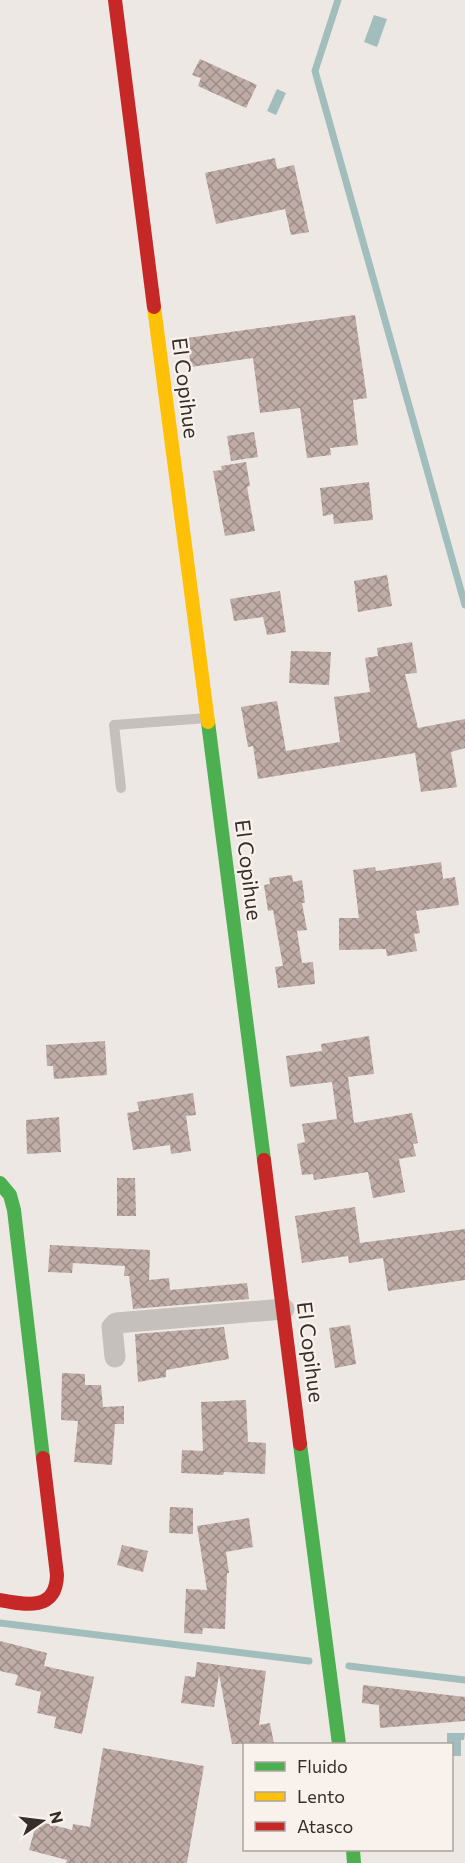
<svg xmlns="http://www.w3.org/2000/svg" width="465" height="1863" viewBox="0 0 465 1863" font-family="Commissioner,sans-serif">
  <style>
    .water { fill: #a1bebc }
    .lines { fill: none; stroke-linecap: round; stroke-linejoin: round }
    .stream { stroke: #a1bebc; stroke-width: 7 }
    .building { fill: url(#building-cross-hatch) }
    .lane { stroke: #c6c0bc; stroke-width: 10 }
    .street { stroke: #c6c0bc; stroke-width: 21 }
    .fast { stroke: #4caf50; stroke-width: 14 }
    .slow { stroke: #ffc107; stroke-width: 14 }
    .jam { stroke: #c62828; stroke-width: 14 }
    .labels { text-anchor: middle; stroke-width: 4.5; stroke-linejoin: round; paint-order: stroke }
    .street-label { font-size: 21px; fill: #372e2a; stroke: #f9f2ec }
  </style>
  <defs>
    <pattern id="building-cross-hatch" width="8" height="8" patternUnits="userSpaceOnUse" patternTransform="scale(1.5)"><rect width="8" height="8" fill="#bfaca6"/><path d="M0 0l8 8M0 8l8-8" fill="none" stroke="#9c8c87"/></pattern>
  </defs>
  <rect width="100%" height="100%" fill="#ede8e3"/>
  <!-- water -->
  <g class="water">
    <path d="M 374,15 L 387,19 L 377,47 L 364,42 Z"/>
    <path d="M 277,89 L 286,93 L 276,115 L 267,111 Z"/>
    <path d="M 447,1733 L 465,1733 L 464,1740 L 461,1740 L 461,1756 L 452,1756 L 452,1744 L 447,1744 Z"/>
  </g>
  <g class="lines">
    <!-- stream -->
    <g class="stream">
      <path d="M 338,0 L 315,71 L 465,605"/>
      <path d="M 0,1623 L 309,1661"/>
      <path d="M 349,1666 L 465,1680"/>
    </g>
  </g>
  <!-- building -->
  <g class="building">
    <path d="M 200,59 L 257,85 L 246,108 L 198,86 L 201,78 L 192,75 Z"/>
    <path d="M 275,158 L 277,169 L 294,165 L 309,232 L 291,235 L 285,209 L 216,224 L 205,173 Z"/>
    <path d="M 355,315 L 367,398 L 353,400 L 358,445 L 330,448 L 331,455 L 307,458 L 300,408 L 260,413 L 253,358 L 191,367 L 187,338 Z"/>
    <path d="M 254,432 L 258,457 L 231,461 L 227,436 Z"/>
    <path d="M 246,462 L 250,486 L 247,487 L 255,531 L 225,536 L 213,471 L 222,470 L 221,466 Z"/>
    <path d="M 369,482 L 373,520 L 334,524 L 333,514 L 323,516 L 320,488 Z"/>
    <path d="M 387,575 L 392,606 L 358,612 L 354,581 Z"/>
    <path d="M 280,591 L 286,632 L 267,635 L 263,617 L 234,621 L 230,599 Z"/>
    <path d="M 412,642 L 417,673 L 405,674 L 418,728 L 465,719 L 465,748 L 451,752 L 457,787 L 421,792 L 415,753 L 258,779 L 253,746 L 248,747 L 241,707 L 277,701 L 286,751 L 340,742 L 334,697 L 370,692 L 365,658 L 378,656 L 377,648 Z"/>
    <path d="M 291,651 L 331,652 L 329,685 L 289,683 Z"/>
    <path d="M 441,862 L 443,879 L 455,877 L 459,905 L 416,911 L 420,933 L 414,934 L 417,951 L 387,956 L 386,949 L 339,950 L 339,918 L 359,918 L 353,870 L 375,867 L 376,871 Z"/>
    <path d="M 292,875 L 293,882 L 302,880 L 305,903 L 302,903 L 307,930 L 297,931 L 302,963 L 313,962 L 315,984 L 278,988 L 275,967 L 283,966 L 273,910 L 268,911 L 264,885 L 270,884 L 269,878 Z"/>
    <path d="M 369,1036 L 374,1074 L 348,1077 L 354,1123 L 412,1113 L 418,1143 L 413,1144 L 416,1156 L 399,1159 L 405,1192 L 373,1198 L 368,1172 L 314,1180 L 313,1174 L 302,1175 L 297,1144 L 305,1142 L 302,1124 L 337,1119 L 332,1082 L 290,1087 L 286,1056 L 322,1051 L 321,1044 Z"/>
    <path d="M 105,1041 L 107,1075 L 54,1079 L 53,1066 L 47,1066 L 46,1045 Z"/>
    <path d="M 193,1093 L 196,1115 L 186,1116 L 191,1151 L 171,1154 L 170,1145 L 133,1150 L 127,1113 L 139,1111 L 137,1102 Z"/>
    <path d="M 59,1117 L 61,1152 L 27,1154 L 26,1120 Z"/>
    <path d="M 117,1178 L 135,1178 L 136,1216 L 117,1216 Z"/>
    <path d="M 355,1207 L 360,1243 L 465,1229 L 465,1280 L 388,1291 L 383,1258 L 349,1263 L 348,1256 L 302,1263 L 295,1216 Z"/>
    <path d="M 50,1245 L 150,1250 L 149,1280 L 169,1278 L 170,1290 L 247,1283 L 249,1299 L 133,1309 L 129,1276 L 124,1276 L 125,1266 L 73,1263 L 72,1273 L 48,1272 Z"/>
    <path d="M 350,1325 L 356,1364 L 335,1368 L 329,1328 Z"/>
    <path d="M 224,1327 L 229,1359 L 166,1370 L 166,1377 L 138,1382 L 135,1334 Z"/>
    <path d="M 62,1373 L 85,1374 L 85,1385 L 101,1385 L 103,1407 L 124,1406 L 124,1424 L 115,1424 L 112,1465 L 74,1462 L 78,1421 L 61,1420 Z"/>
    <path d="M 246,1400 L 248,1442 L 266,1443 L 265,1474 L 224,1472 L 223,1475 L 181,1473 L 182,1450 L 203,1451 L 201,1402 Z"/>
    <path d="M 170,1507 L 193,1508 L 193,1534 L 169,1533 Z"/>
    <path d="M 249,1518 L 253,1547 L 226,1552 L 229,1573 L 227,1573 L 225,1629 L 203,1628 L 202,1634 L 184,1633 L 186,1589 L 207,1590 L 197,1526 Z"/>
    <path d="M 122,1545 L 148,1551 L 143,1572 L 117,1565 Z"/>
    <path d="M 0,1641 L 47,1653 L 44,1666 L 94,1677 L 82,1734 L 54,1728 L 56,1717 L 37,1713 L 41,1692 L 15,1685 L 18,1675 L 0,1671 Z"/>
    <path d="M 197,1662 L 266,1671 L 259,1725 L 270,1723 L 274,1744 L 232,1744 L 219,1674 L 214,1707 L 181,1703 L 185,1676 L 195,1677 Z"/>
    <path d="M 363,1685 L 465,1697 L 465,1721 L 380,1728 L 379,1705 L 362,1703 Z"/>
    <path d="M 103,1748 L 204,1766 L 187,1863 L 66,1863 L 67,1860 L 29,1850 L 37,1821 L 72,1830 L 73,1824 L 90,1827 Z"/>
  </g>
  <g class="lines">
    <!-- lane -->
    <path class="lane" d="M 121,788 L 114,725 L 207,718"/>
    <!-- street -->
    <path class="street" d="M 115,1357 L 112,1327 L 116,1323 L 284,1309"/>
    <!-- fast -->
    <g class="fast">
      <path d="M 208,722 L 264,1160"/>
      <path d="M 0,1183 L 10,1195 L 14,1210 L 43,1458"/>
      <path d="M 300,1444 L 339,1744"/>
      <path d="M 353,1850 L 354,1863"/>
    </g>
    <!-- slow -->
    <path class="slow" d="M 154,307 L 208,722"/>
    <!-- jam -->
    <g class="jam">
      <path d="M 115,0 L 154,307"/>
      <path d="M 264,1160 L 300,1444"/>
      <path d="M 0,1600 C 26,1605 56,1611 57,1575 L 43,1458"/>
    </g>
  </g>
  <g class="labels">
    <!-- street labels -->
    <g class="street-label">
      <text transform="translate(185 388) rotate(83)" y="7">El Copihue</text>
      <text transform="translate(248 870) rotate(83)" y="7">El Copihue</text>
      <text transform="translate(310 1352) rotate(83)" y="7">El Copihue</text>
    </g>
  </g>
  <!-- legend -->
  <rect x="243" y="1743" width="210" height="108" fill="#f9f2ec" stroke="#aba49e" stroke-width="1.5"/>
  <rect x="255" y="1762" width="30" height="9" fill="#4caf50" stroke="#aba49e" stroke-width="1.5"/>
  <text x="297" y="1773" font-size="18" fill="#372e2a">Fluido</text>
  <rect x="255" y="1792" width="30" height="9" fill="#ffc107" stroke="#aba49e" stroke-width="1.5"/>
  <text x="297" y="1803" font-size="18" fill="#372e2a">Lento</text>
  <rect x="255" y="1822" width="30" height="9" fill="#c62828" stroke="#aba49e" stroke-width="1.5"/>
  <text x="297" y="1833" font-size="18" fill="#372e2a">Atasco</text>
  <!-- north arrow -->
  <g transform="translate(42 1821) rotate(76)" stroke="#f9f2ec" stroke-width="4.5" paint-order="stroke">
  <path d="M0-4.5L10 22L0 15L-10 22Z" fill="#372e2a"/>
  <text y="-9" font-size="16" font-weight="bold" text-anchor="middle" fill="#372e2a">N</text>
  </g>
</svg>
